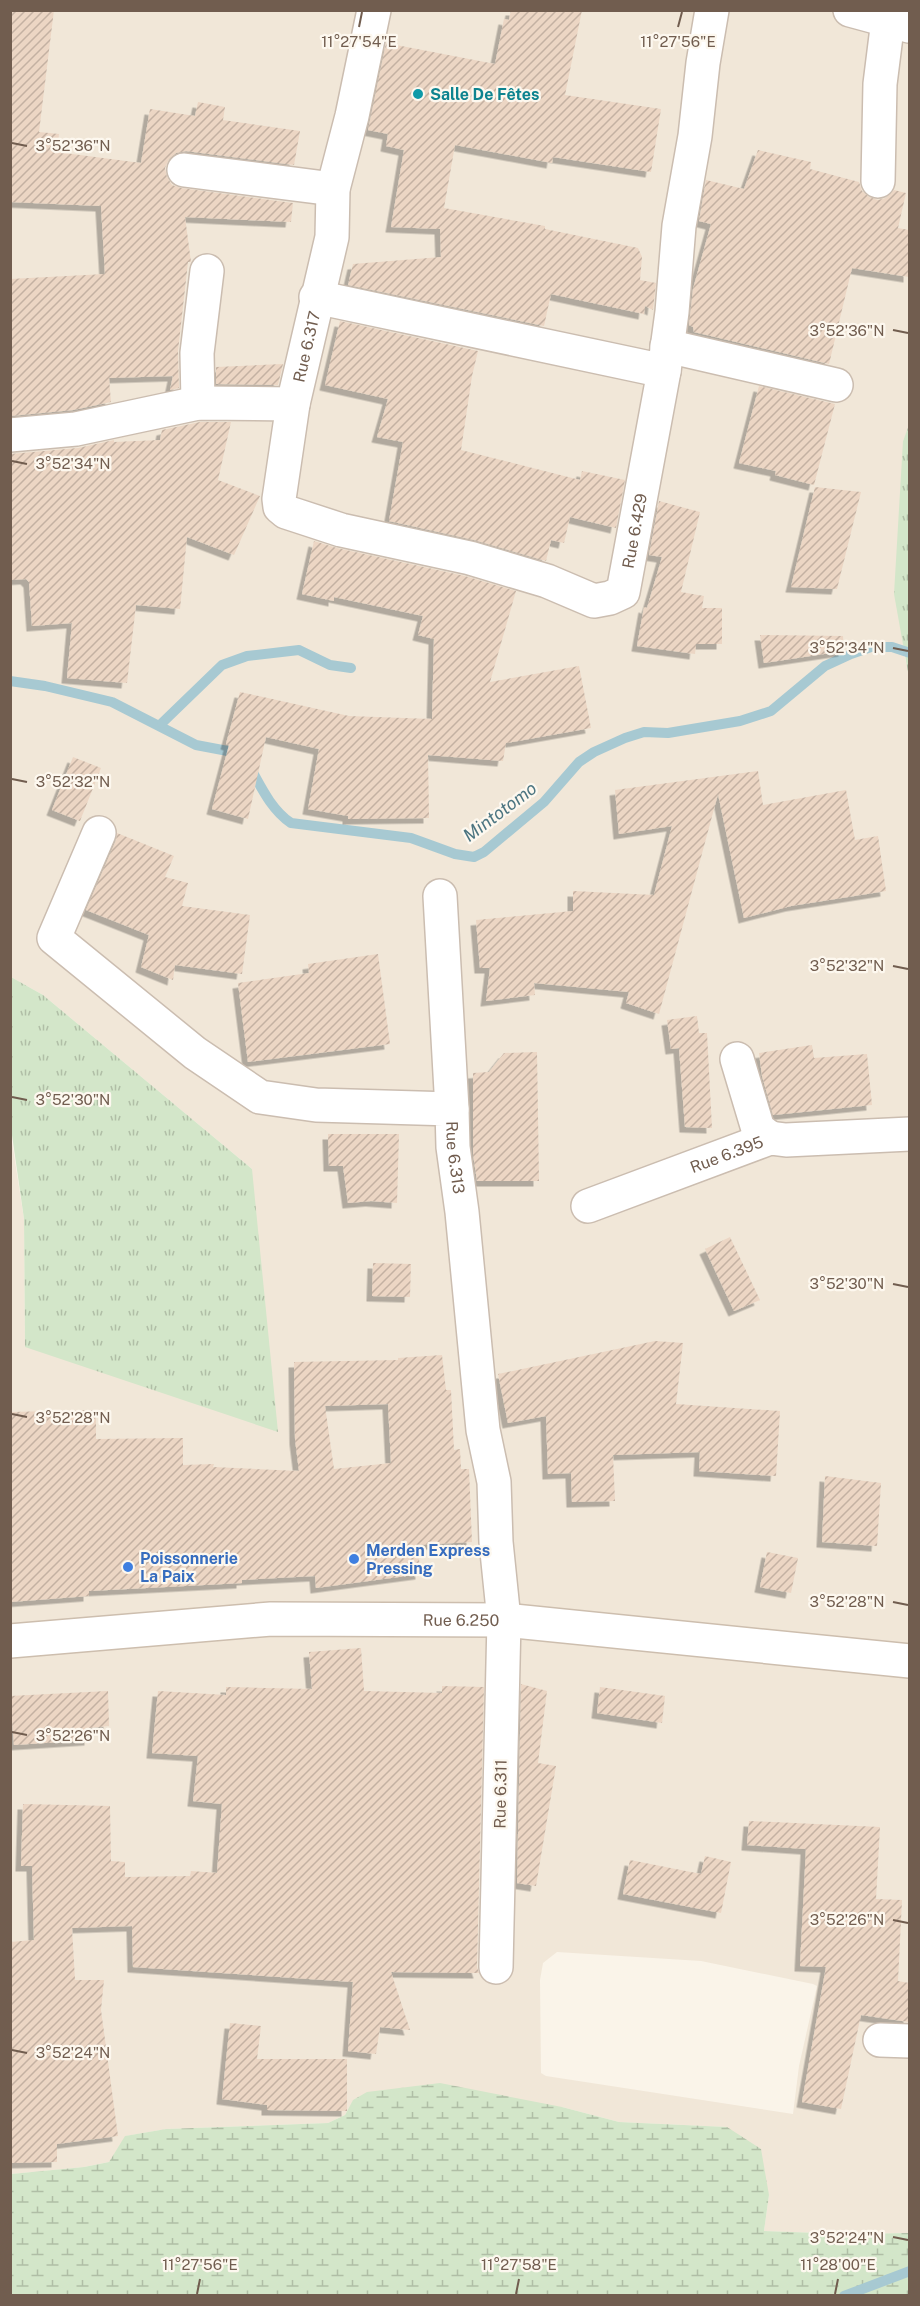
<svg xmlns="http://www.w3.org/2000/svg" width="920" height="2306" viewBox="0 0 920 2306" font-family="'Public Sans',sans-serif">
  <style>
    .residential { fill: #f1e7d8; fill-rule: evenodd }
    .grass { fill: url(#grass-tufts) }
    .wetland { fill: url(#wetland-marsh) }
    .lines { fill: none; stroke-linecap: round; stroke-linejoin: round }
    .stream { stroke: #a7c9d2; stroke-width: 10 }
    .building { fill: url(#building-hatch); fill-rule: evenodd; filter: url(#shadow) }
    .minor-casing { stroke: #cbbdb0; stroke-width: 36 }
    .secondary-casing { stroke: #cdbeae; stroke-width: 36 }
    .minor { stroke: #fff; stroke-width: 33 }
    .secondary { stroke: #fff; stroke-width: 33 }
    .ticks { fill: none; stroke: #715d4f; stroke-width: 2 }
    .culture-dot { fill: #0f9aa8; stroke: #fdf8ef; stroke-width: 2 }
    .shop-dot { fill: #3f7fe0; stroke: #fdf8ef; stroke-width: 2 }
    .labels { text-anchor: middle; stroke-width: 4.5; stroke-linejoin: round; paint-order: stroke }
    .culture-label { font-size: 16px; font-weight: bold; fill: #0d838f; stroke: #fdf8ef; text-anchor: start }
    .street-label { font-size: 16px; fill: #715d4f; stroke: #fdf8ef }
    .shop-label { font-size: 16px; font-weight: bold; fill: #366cbe; stroke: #fdf8ef; text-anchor: start }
    .water-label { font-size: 18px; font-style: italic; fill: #4c7581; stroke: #fdf8ef }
    .ticks-label { font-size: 15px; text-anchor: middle; fill: #715d4f; stroke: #fdf8ef; stroke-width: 4.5; stroke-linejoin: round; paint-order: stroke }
  </style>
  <defs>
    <pattern id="grass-tufts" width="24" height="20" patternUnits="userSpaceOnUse" patternTransform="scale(1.5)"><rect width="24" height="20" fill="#d3e6c9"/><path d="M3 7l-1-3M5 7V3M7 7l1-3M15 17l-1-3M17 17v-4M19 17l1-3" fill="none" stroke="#b0bea6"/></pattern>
    <pattern id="wetland-marsh" width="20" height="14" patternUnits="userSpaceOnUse" patternTransform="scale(1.5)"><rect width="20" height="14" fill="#d3e6c9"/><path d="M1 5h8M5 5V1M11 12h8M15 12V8" fill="none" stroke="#b0bea6"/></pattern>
    <pattern id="building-hatch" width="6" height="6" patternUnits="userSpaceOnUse" patternTransform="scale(1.5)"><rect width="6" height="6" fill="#ecd6c4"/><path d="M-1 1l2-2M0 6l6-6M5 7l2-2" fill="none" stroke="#c4b1a2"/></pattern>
    <filter id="shadow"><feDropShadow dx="-5.5" dy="5.5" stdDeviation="0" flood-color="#0004"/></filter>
  </defs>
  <rect width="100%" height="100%" fill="#faf4e9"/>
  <!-- residential -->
  <path class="residential" d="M 11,11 L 909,11 L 910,425 L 903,441 L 903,650 L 910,678 L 909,2233 L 847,2234 L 764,2231 L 769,2195 L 727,2127 L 619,2122 L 562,2107 L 353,2101 L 345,2115 L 328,2123 L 166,2129 L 126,2136 L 109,2162 L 84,2167 L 11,2174 L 10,1129 L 24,1219 L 25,1346 L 64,1358 L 252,1169 L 43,995 L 11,977 ZM 557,1952 L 701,1961 L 813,1984 L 817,1986 L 799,2066 L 793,2114 L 546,2076 L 541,2073 L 540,1980 L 543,1963 Z"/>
  <!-- grass -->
  <g class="grass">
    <path d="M 909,425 L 909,678 L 894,594 L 903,441 Z"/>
    <path d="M 11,977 L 43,995 L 252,1169 L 278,1432 L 25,1347 L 24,1219 L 11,1128 Z"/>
  </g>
  <!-- wetland -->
  <path class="wetland" d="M 440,2083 L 562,2107 L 619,2122 L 727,2127 L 761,2149 L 769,2195 L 764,2231 L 847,2234 L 909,2233 L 909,2295 L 11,2296 L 11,2174 L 84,2167 L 109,2162 L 125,2136 L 166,2129 L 328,2123 L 345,2115 L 353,2100 L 367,2092 Z"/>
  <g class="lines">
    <!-- stream -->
    <g class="stream">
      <path d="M 301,651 L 330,665 L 351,668"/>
      <path d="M 10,681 L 45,686 L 112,702 L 196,745 L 233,752 L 239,755"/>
      <path d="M 162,723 L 222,665 L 247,656 L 299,650"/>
      <path d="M 251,769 C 262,789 272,810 291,823 L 411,838 L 455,854 L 474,857 L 484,852 L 544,802 L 579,762 L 594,752 L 625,738 L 644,732 L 668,733 L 740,721 L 771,711 L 825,666 L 851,654 L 871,647 L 892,647 L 910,653"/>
      <path d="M 844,2296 L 910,2271"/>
    </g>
  </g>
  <!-- building -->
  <g class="building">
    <path d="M 10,10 L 54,10 L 39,132 L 59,134 L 57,152 L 141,163 L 150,109 L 195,116 L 198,102 L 225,107 L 223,120 L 300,131 L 294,165 L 186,151 L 176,153 L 169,159 L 165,168 L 167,177 L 172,185 L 181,188 L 293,203 L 291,222 L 185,217 L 191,262 L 188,262 L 178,351 L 179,388 L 170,390 L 173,376 L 109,378 L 111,402 L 73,410 L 10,416 L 10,279 L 105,274 L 101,206 L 10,202 Z"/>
    <path d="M 511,10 L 582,10 L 565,95 L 661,109 L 651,172 L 553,157 L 552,163 L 455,145 L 444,208 L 545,226 L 545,229 L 638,248 L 642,257 L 640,280 L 656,283 L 653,310 L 645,306 L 644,314 L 551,294 L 544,326 L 348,285 L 353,264 L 441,257 L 440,229 L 391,227 L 404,150 L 386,146 L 388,134 L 368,130 L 386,43 L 495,64 L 504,19 L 509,20 Z"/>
    <path d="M 758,150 L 811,162 L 810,169 L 859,182 L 862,191 L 869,197 L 878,200 L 886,198 L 894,190 L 906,193 L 898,228 L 909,230 L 909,277 L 852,268 L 829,364 L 694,332 L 693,327 L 689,325 L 693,289 L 711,224 L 699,221 L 706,180 L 744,189 Z"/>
    <path d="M 340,321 L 478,351 L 472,376 L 461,450 L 580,480 L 582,471 L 625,480 L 616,528 L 570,517 L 564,543 L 551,540 L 546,561 L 474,540 L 389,521 L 403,442 L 377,437 L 388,399 L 325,385 Z"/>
    <path d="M 283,364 L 278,385 L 216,384 L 216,367 Z"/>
    <path d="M 759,386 L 835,404 L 814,485 L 775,475 L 776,471 L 739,463 Z"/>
    <path d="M 200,422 L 231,422 L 218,480 L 260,496 L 234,555 L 187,537 L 180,609 L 136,605 L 127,683 L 67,678 L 72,623 L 32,626 L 29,582 L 26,579 L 10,580 L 10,454 L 78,448 L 114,440 L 114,442 L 160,440 L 162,430 Z"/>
    <path d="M 815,487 L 861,492 L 837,589 L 791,587 Z"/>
    <path d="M 659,501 L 700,512 L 681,592 L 704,596 L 702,608 L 722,608 L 722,644 L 696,644 L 695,654 L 637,646 L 644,607 L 647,608 L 662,557 L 649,555 Z"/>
    <path d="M 314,541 L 337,548 L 465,576 L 516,591 L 490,682 L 579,666 L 591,728 L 506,743 L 503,761 L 428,755 L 429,818 L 348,819 L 348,816 L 308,809 L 319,749 L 266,737 L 248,819 L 212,809 L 229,745 L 226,744 L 240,692 L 349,716 L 432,719 L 434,639 L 418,635 L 423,616 L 334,597 L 334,601 L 302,594 Z"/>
    <path d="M 760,635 L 843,636 L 844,651 L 764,663 Z"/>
    <path d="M 73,757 L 101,768 L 80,821 L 52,810 Z"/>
    <path d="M 758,771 L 763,805 L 846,790 L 855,840 L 878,836 L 886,891 L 791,906 L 744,918 L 718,794 L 659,1014 L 626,1003 L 629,992 L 534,983 L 535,995 L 486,1001 L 490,968 L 480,968 L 476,920 L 573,911 L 573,891 L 654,895 L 672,826 L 619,834 L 615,790 Z"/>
    <path d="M 117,833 L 174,856 L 165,877 L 188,883 L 182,906 L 250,915 L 242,974 L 175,965 L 173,980 L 141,967 L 149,935 L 86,910 L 116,840 Z"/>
    <path d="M 378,954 L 390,1044 L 248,1062 L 238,983 L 309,973 L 308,964 Z"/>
    <path d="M 697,1016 L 699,1033 L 707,1033 L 712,1128 L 685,1127 L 679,1048 L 671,1049 L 667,1020 Z"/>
    <path d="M 812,1045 L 814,1058 L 867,1054 L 872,1105 L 773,1115 L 762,1076 L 759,1053 Z"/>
    <path d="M 537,1052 L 539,1181 L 477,1181 L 473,1154 L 473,1073 L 489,1072 L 504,1053 Z"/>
    <path d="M 328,1134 L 399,1134 L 397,1203 L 371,1201 L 348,1203 L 343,1166 L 329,1166 Z"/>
    <path d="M 730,1237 L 760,1300 L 734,1311 L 705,1249 Z"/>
    <path d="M 373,1263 L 411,1264 L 410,1297 L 372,1296 Z"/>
    <path d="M 655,1341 L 683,1343 L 676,1404 L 780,1411 L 776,1476 L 699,1471 L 700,1452 L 613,1455 L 615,1501 L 572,1502 L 571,1473 L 548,1474 L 546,1416 L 508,1423 L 498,1374 Z"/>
    <path d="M 442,1355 L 446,1390 L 451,1390 L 454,1450 L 460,1449 L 461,1469 L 469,1469 L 472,1542 L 417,1545 L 421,1574 L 316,1588 L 315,1576 L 242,1580 L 242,1583 L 89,1591 L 89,1596 L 10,1602 L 10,1412 L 96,1410 L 96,1439 L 183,1438 L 183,1465 L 214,1464 L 213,1467 L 299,1471 L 295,1439 L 294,1362 L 398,1360 L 398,1358 ZM 388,1404 L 391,1463 L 334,1469 L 325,1406 Z"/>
    <path d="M 825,1476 L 881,1483 L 877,1546 L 822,1542 Z"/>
    <path d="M 767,1552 L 798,1558 L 791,1593 L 760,1587 Z"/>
    <path d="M 361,1648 L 364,1691 L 442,1693 L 442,1686 L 484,1687 L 477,1967 L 479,1973 L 391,1972 L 410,2030 L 380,2027 L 376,2054 L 348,2051 L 353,1982 L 133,1967 L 132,1926 L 72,1928 L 75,1980 L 104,1980 L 101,2010 L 118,2136 L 57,2144 L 57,2162 L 10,2163 L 10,1942 L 34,1940 L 32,1866 L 21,1866 L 23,1804 L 110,1806 L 111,1861 L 125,1862 L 125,1877 L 190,1876 L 191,1871 L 217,1873 L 222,1804 L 193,1801 L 198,1756 L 152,1753 L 158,1691 L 226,1695 L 226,1687 L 312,1689 L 309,1652 Z"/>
    <path d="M 521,1684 L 547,1691 L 538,1763 L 556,1766 L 536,1886 L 517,1883 Z"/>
    <path d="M 600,1687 L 665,1696 L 662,1723 L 597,1713 Z"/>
    <path d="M 108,1691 L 109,1726 L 89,1728 L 90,1740 L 14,1745 L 10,1696 Z"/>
    <path d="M 749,1821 L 880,1827 L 876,1899 L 902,1900 L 898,1981 L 909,1983 L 909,2022 L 861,2015 L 841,2109 L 802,2102 L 826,1967 L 800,1966 L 806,1849 L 747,1845 Z"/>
    <path d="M 705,1856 L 731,1862 L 721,1913 L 623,1894 L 630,1860 L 701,1874 Z"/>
    <path d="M 230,2023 L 261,2026 L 257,2059 L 347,2059 L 347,2111 L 267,2110 L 267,2105 L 222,2099 Z"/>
  </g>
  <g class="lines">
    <!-- minor casing -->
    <g class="minor-casing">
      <g id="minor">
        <path d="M 850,10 L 909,26"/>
        <path d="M 184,170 L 333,189"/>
        <path d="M 878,181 L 880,84 L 888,20"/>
        <path d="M 316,297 L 664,371"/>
        <path d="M 667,346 L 836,385"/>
        <path d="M 198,403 L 197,353 L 207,271"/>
        <path id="s1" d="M 293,404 L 279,499 L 280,507 L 286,512 L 341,530 L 470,558 L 547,581 L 594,601 L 610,598 L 623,592 L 664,371 L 672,312 L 679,226 L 695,136 L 703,63 L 712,10"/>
        <path id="s2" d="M 10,435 L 76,429 L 198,403 L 293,404 L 332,237 L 333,189 L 352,116 L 374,10"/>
        <path id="s3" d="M 99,833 L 54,938 L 195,1053 L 260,1097 L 316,1105 L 452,1109 L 453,1147 L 462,1212 L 483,1430 L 494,1482 L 496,1542 L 504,1620 L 496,1967"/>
        <path d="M 440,896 L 452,1109"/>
        <path d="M 737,1059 L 758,1129 L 770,1138"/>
        <path id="s4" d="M 588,1206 L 770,1138 L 786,1140 L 910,1134"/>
        <path d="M 880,2040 L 910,2041"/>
      </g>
    </g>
    <!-- secondary casing -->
    <g class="secondary-casing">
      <g id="secondary">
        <path id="s5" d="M 10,1641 L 271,1619 L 504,1620 L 910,1661"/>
      </g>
    </g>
    <!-- minor -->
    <use href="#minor" class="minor"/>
    <!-- secondary -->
    <use href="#secondary" class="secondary"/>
  </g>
  <!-- ticks -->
  <path class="ticks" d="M 359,27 L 362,12M 678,27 L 682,12M 12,143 L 27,146M 893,330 L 908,333M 12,461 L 27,464M 893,648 L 908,651M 12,779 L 27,782M 893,966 L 908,969M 12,1097 L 27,1100M 893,1284 L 908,1287M 12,1414 L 27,1417M 893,1602 L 908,1605M 12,1732 L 27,1735M 893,1920 L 908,1923M 12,2050 L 27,2053M 893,2237 L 908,2240M 197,2294 L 200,2279M 516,2294 L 519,2279M 835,2294 L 838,2279"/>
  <!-- markers -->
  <circle class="culture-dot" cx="418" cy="94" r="6"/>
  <g class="shop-dot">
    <circle cx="354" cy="1559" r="6"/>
    <circle cx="128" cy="1567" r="6"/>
  </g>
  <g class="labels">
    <!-- culture labels -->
    <g class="culture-label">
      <text x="430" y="100">Salle De Fêtes</text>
    </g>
    <!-- street labels -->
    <g class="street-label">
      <text dy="6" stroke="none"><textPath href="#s2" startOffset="345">Rue 6.317</textPath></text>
      <text dy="6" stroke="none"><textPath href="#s1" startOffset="526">Rue 6.429</textPath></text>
      <text dy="6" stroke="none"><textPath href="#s4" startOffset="148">Rue 6.395</textPath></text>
      <text dy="6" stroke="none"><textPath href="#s3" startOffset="616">Rue 6.313</textPath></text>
      <text dy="6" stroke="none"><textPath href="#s5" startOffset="452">Rue 6.250</textPath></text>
      <text transform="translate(500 1794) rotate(-89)" y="6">Rue 6.311</text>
    </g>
    <!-- shop labels -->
    <g class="shop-label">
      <text x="366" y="1556">Merden Express<tspan x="366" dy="18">Pressing</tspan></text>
      <text x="140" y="1564">Poissonnerie<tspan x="140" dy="18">La Paix</tspan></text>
    </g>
    <!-- water labels -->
    <g class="water-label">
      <text transform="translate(500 812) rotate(-37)" y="6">Mintotomo</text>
    </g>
  </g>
  <g class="ticks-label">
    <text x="359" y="47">11°27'54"E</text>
    <text x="678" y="47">11°27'56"E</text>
    <text x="73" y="151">3°52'36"N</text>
    <text x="847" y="336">3°52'36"N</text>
    <text x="73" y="469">3°52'34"N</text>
    <text x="847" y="653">3°52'34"N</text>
    <text x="73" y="787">3°52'32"N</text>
    <text x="847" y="971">3°52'32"N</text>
    <text x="73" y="1105">3°52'30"N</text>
    <text x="847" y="1289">3°52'30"N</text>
    <text x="73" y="1423">3°52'28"N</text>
    <text x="847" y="1607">3°52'28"N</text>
    <text x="73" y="1741">3°52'26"N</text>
    <text x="847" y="1925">3°52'26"N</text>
    <text x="73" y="2058">3°52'24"N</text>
    <text x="847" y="2243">3°52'24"N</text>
    <text x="200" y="2270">11°27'56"E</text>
    <text x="519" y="2270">11°27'58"E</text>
    <text x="838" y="2270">11°28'00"E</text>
  </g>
  <!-- border -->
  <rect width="920" height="2306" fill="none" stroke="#715d4f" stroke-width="24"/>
</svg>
